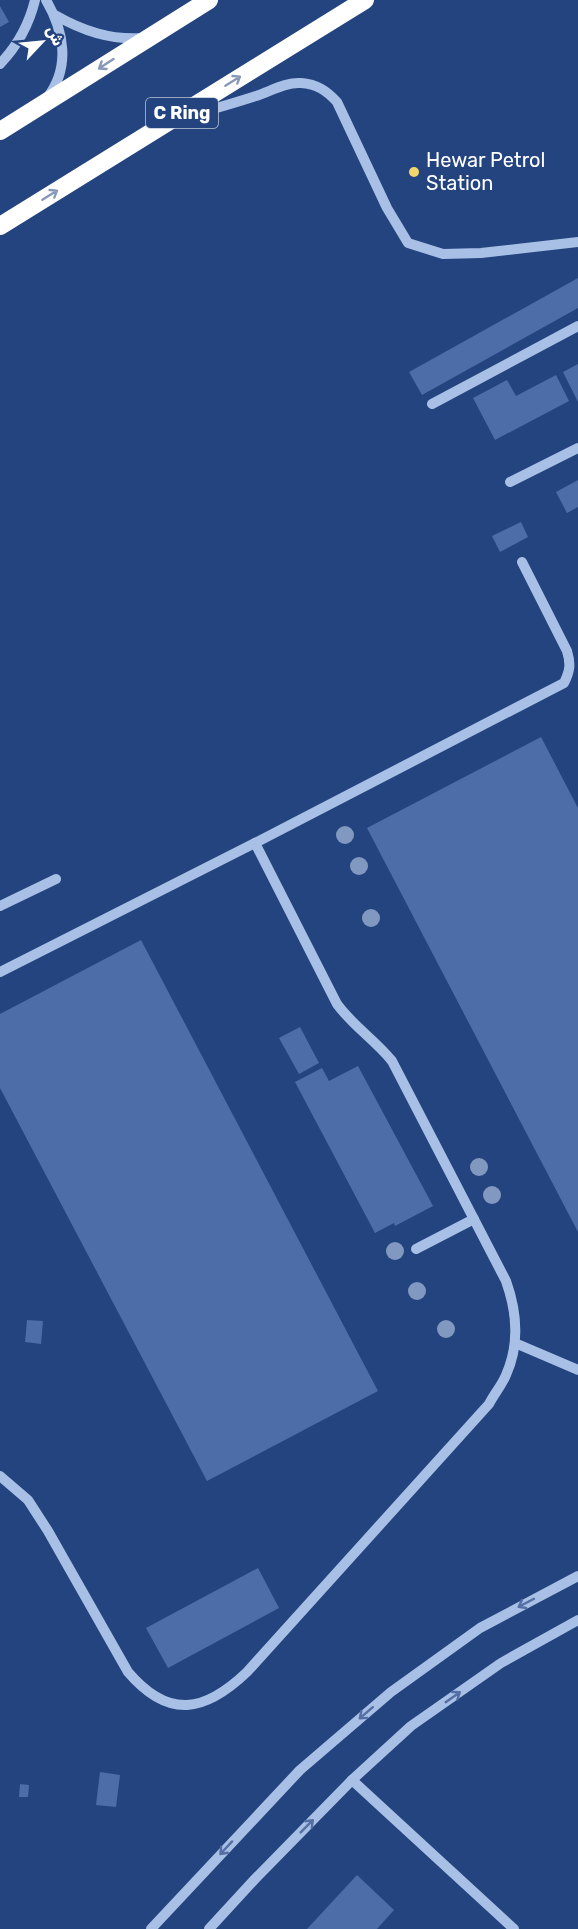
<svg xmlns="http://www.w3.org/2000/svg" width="578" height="1929" viewBox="0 0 578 1929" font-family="Rubik,'Noto Sans Arabic',sans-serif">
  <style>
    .building { fill: #4c6da8 }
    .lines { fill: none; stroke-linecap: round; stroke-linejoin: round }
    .minor { stroke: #a9c0e6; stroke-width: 10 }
    .highway { stroke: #fff; stroke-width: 18 }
    .tree { fill: #8198c0 }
    .oneway { stroke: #8798b9 }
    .oneway2 { stroke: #536fa3 }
    .poi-dot { fill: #f1d66d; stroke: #24447f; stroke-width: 2 }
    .labels { text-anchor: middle; stroke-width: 6; stroke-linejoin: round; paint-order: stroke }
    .shield { fill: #24447f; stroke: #bdc7d9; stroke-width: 1.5 }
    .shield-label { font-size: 18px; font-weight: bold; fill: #fff }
    .poi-label { font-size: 20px; fill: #fff; stroke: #24447f; text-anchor: start }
  </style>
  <rect width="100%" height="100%" fill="#24447f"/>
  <!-- building -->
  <g class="building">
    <path d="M 0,6 L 9,22 L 0,27 Z"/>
    <path d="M 578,278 L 578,308 L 422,395 L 409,372 Z"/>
    <path d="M 578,364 L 578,402 L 563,372 Z"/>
    <path d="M 556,375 L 569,401 L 495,440 L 473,398 L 507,380 L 516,396 Z"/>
    <path d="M 578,480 L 578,507 L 567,513 L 556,492 Z"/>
    <path d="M 521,522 L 528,537 L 500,552 L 492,536 Z"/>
    <path d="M 541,737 L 578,808 L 578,1232 L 367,828 Z"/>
    <path d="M 141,940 L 378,1391 L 207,1481 L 0,1088 L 0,1014 Z"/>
    <path d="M 300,1027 L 319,1063 L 299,1074 L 279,1038 Z"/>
    <path d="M 358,1066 L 433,1206 L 395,1226 L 394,1223 L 375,1233 L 295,1082 L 322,1068 L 329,1081 Z"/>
    <path d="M 27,1320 L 43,1321 L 41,1344 L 25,1342 Z"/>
    <path d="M 258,1568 L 279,1608 L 168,1668 L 146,1628 Z"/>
    <path d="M 100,1772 L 120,1775 L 116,1807 L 96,1805 Z"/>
    <path d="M 20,1784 L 29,1785 L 28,1797 L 19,1797 Z"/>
    <path d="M 357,1875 L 394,1910 L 377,1929 L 307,1929 Z"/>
  </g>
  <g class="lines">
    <!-- minor -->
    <g class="minor">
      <path d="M 46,0 C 64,31 71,67 47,98"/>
      <path d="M 55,15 C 83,31 110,40 142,38"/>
      <path d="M 0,64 C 18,45 29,25 35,0"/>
      <path d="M 189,115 C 212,110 234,103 256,96 C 271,91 286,82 301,83 C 317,84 327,91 337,102 L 387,208 L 408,243 L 443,254 L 481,253 L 578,242"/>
      <path d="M 432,404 L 578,326"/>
      <path d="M 510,482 L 578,448"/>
      <path d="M 0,906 L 56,879"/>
      <path d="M 0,972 L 255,843 L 564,683 C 570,671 571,664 567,651 L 522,562"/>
      <path d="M 416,1249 L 474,1219"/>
      <path d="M 515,1343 L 578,1370"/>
      <path d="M 0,1476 L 28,1500 L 48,1531 L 128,1672 C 169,1720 205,1712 247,1672 L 489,1404 C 494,1394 502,1385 506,1375 C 520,1344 517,1312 506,1281 L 392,1061 C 375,1040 353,1026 337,1004 L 255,843"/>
      <path d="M 352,1780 L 514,1929"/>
      <path d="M 151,1929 L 300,1770 L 391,1692 L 480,1628 L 578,1576"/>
      <path d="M 209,1929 L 255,1879 L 352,1780 L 411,1726 L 501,1663 L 578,1620"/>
    </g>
    <!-- highway -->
    <g class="highway">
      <path d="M 0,131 L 209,0"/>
      <path d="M 0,226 L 365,0"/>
    </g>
  </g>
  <!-- trees -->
  <g class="tree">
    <circle cx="345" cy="835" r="9"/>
    <circle cx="359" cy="866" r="9"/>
    <circle cx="371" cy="918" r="9"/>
    <circle cx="479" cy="1167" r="9"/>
    <circle cx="492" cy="1195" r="9"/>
    <circle cx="395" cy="1251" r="9"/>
    <circle cx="417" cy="1291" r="9"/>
    <circle cx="446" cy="1329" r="9"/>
  </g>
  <!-- one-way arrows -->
  <defs><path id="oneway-shaft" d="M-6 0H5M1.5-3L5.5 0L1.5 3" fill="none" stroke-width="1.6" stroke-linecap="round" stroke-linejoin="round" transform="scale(1.5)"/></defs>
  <g class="oneway">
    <use href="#oneway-shaft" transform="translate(106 64) rotate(147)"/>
    <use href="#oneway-shaft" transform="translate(233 81) rotate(-32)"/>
    <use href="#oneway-shaft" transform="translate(50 195) rotate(-32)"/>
  </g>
  <g class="oneway2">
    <use href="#oneway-shaft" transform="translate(526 1603) rotate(152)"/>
    <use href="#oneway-shaft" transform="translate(453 1697) rotate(-35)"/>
    <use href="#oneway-shaft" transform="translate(366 1713) rotate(139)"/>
    <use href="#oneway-shaft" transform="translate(307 1826) rotate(-45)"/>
    <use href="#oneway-shaft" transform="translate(226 1848) rotate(133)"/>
  </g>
  <!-- markers -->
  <circle class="poi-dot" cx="414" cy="172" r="6"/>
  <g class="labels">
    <!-- shield labels -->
    <rect class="shield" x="146" y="98" width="72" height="30" rx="4.5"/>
    <g class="shield-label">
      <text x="182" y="119">C Ring</text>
    </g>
    <!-- poi labels -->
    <g class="poi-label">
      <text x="426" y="167">Hewar Petrol<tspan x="426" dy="23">Station</tspan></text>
    </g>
  </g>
  <!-- north arrow -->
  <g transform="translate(42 42) rotate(64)" stroke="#24447f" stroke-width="4.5" paint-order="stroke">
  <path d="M0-4.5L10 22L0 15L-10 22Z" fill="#ffffff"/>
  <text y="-9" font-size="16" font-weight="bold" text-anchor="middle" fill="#ffffff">ش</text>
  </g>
</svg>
